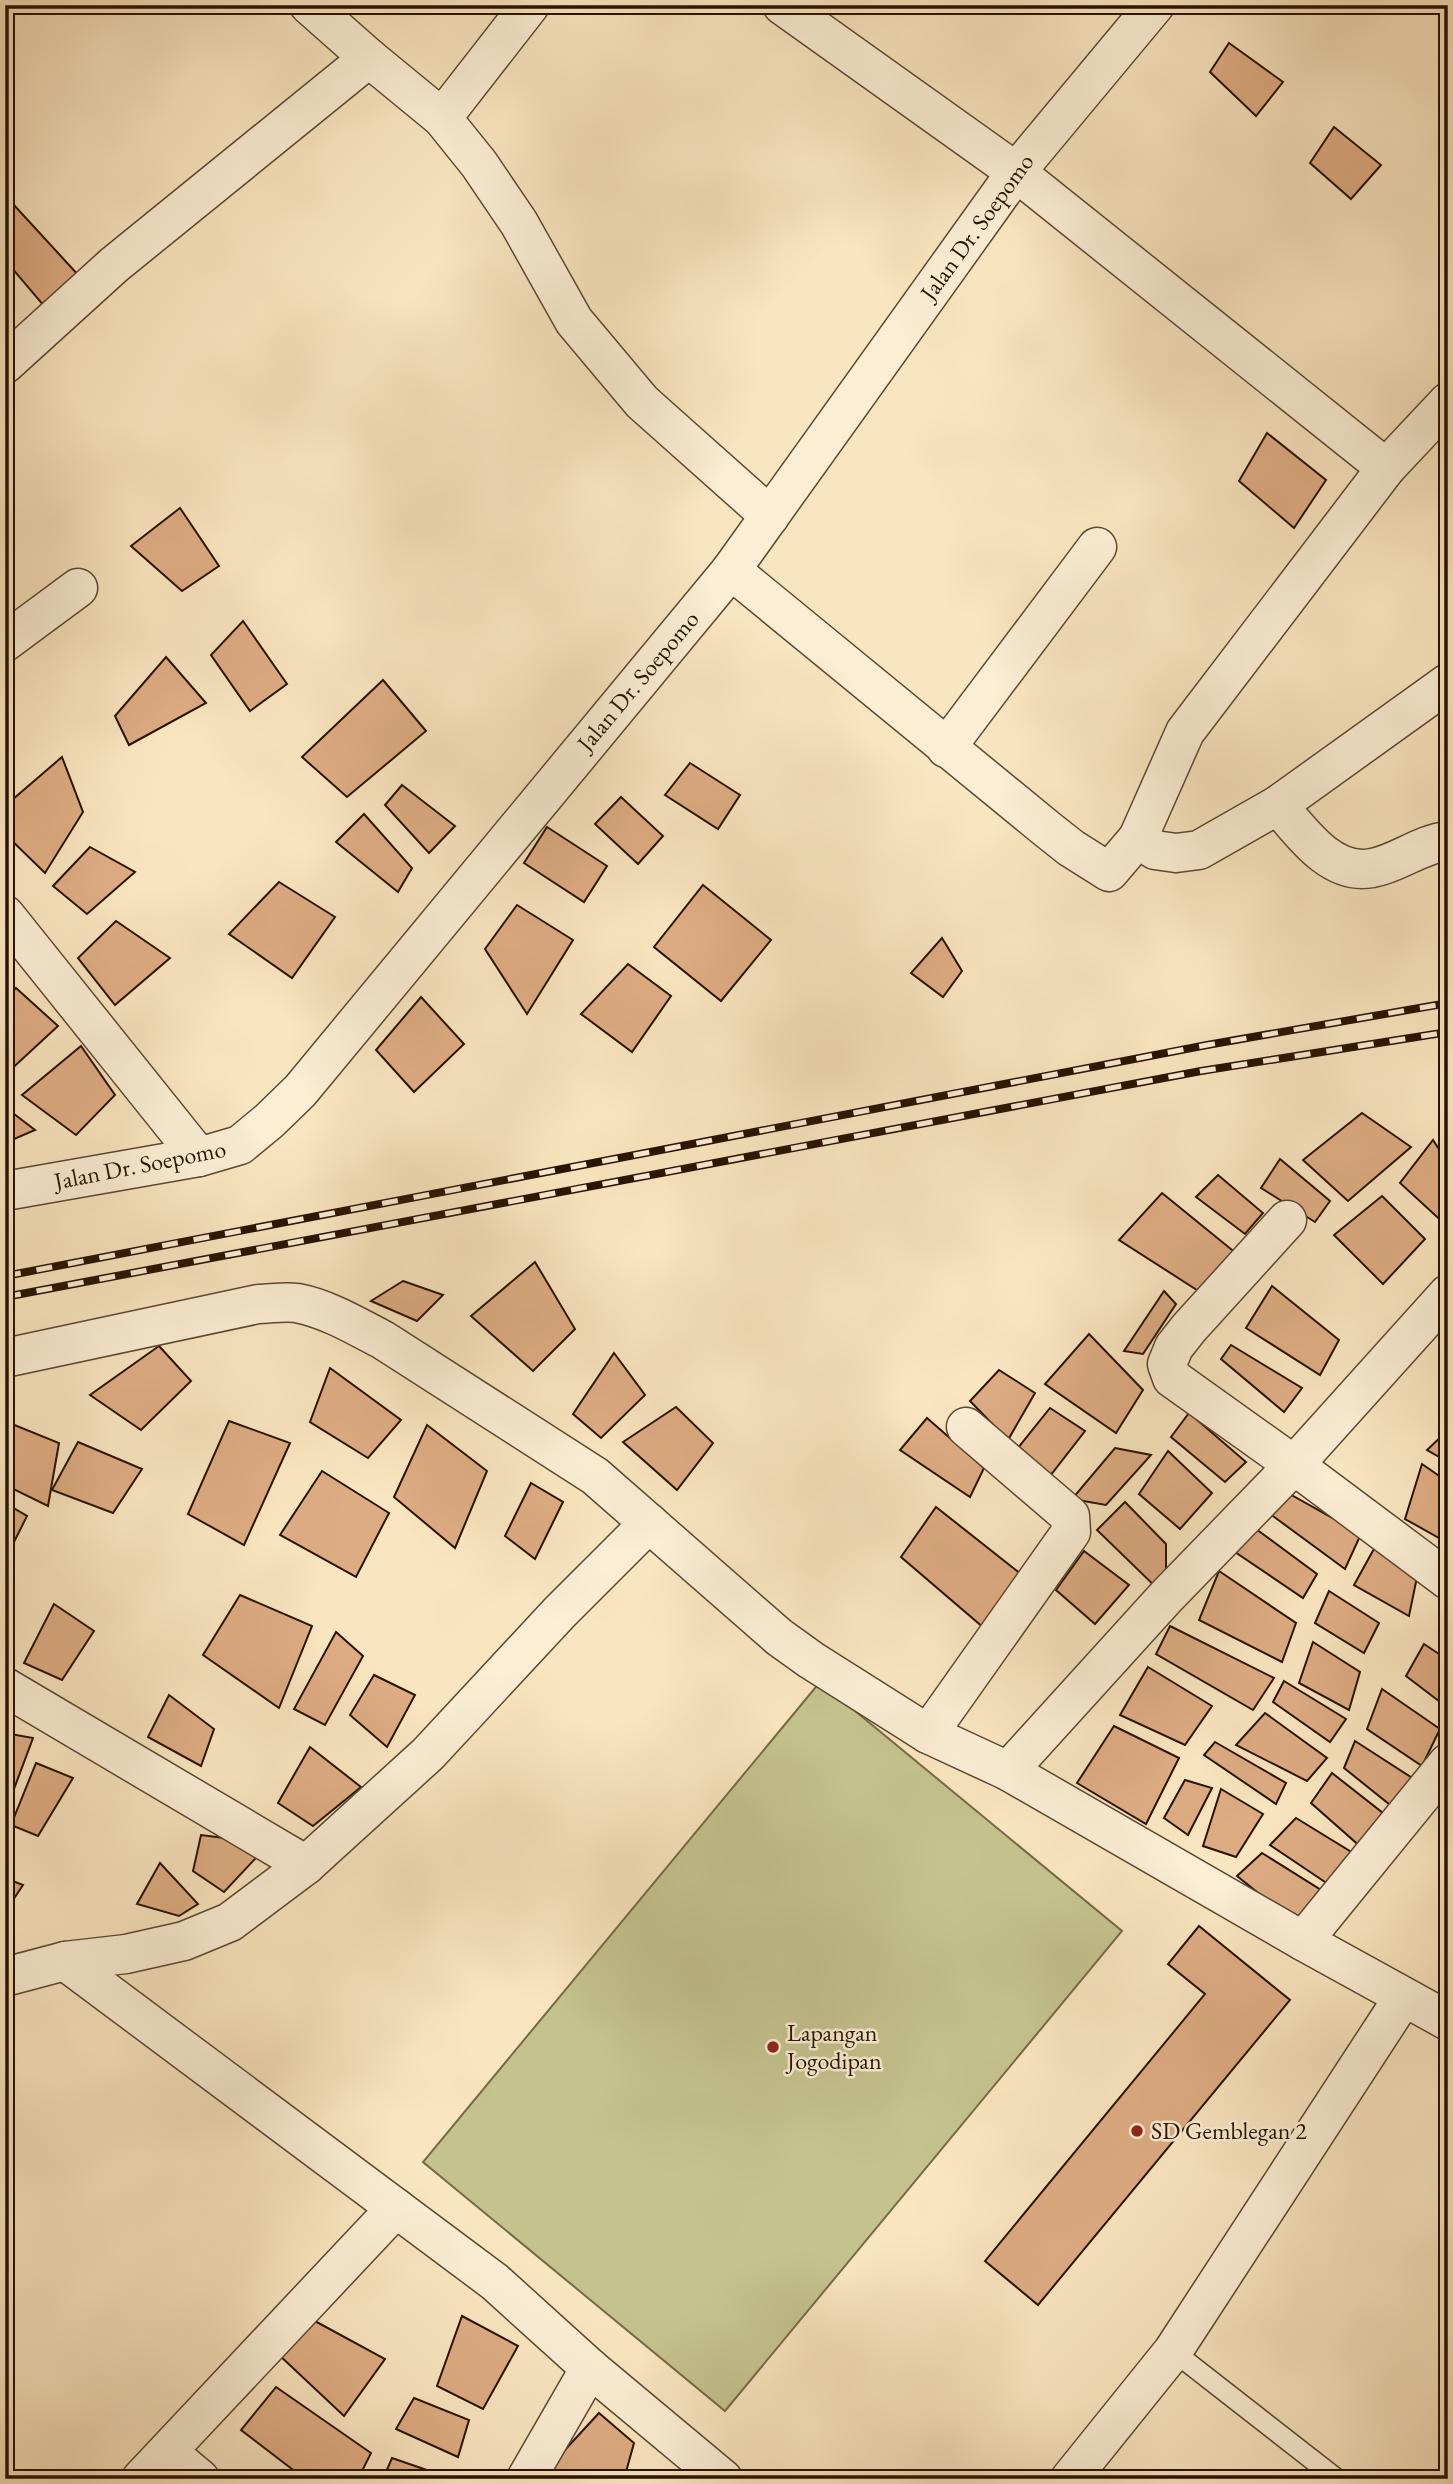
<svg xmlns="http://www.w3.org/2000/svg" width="1453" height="2484" viewBox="0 0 1453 2484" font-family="'EB Garamond',serif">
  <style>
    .green { fill: #c4c38e; stroke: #766a47; stroke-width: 2 }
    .building { fill: #deac82; stroke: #281200; stroke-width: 2 }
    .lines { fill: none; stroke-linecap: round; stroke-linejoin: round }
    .service-casing { stroke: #5c4730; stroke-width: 22 }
    .minor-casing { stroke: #5c4730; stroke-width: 41 }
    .tertiary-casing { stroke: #5c4730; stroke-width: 41 }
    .service { stroke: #fbeed5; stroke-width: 19 }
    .minor { stroke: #fbeed5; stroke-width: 38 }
    .tertiary { stroke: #fbeed5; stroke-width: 38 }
    .rail-casing { stroke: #281200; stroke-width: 8 }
    .rail { stroke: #fbeed5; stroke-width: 5; stroke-dasharray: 16; stroke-linecap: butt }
    .poi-dot { fill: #8f2418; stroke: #fbeed5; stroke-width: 2.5 }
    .labels { text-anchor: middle; stroke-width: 5; stroke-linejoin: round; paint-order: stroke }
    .street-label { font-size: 24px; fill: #281200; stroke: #fbeed5 }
    .poi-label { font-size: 24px; fill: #281200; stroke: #fbeed5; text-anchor: start }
  </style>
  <rect width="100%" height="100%" fill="#f9e5bf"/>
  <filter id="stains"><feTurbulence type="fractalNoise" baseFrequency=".00286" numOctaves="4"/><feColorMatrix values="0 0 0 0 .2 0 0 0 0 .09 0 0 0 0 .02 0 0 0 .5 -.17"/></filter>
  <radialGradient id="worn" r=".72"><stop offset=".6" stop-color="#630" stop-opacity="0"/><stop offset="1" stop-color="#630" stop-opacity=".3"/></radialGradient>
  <!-- green -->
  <path class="green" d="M 820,1682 L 1122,1931 L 725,2411 L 423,2162 Z"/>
  <!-- building -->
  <g class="building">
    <path d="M 1229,43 L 1283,82 L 1256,116 L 1210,72 Z"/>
    <path d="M 1334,127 L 1381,165 L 1351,199 L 1310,163 Z"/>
    <path d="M 13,204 L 81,278 L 44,306 L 5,260 L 5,211 Z"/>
    <path d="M 1267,433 L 1326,480 L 1294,528 L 1239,481 Z"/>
    <path d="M 180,508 L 219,566 L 182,591 L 131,546 Z"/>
    <path d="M 243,621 L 287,684 L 250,711 L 211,655 Z"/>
    <path d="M 166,657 L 206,703 L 129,745 L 115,716 Z"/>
    <path d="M 383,680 L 426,731 L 347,797 L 302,757 Z"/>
    <path d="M 62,757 L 83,812 L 45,873 L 5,834 L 5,806 Z"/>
    <path d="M 690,763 L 740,795 L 718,829 L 665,795 Z"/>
    <path d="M 402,785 L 455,826 L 429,853 L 385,805 Z"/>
    <path d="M 621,797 L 663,836 L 638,864 L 595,824 Z"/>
    <path d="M 364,814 L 412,868 L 398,892 L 336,842 Z"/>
    <path d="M 547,827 L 607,866 L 584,902 L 524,863 Z"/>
    <path d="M 90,847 L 135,872 L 87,914 L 53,886 Z"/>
    <path d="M 279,882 L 335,917 L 292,978 L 229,934 Z"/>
    <path d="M 703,885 L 771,940 L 721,1001 L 654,947 Z"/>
    <path d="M 517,905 L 573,940 L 527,1014 L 485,949 Z"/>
    <path d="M 116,921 L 170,958 L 115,1005 L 78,958 Z"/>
    <path d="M 942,938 L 962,971 L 943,997 L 911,973 Z"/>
    <path d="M 628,964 L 671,996 L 632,1052 L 581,1014 Z"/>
    <path d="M 16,988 L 58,1026 L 5,1075 L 5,999 Z"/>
    <path d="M 421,997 L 464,1044 L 414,1092 L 376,1050 Z"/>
    <path d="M 81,1046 L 115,1095 L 76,1135 L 22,1095 Z"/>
    <path d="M 5,1107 L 35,1130 L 5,1143 Z"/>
    <path d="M 1362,1113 L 1411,1147 L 1348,1201 L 1303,1160 Z"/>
    <path d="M 1433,1140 L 1448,1163 L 1447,1226 L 1400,1183 Z"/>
    <path d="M 1280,1159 L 1330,1201 L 1315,1222 L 1261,1188 Z"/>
    <path d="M 1218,1175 L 1263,1213 L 1245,1234 L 1196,1197 Z"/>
    <path d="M 1162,1193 L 1237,1254 L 1200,1292 L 1119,1240 Z"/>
    <path d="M 1382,1196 L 1425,1239 L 1383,1284 L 1334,1235 Z"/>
    <path d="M 535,1262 L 575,1329 L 533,1371 L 471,1316 Z"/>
    <path d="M 403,1281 L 443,1295 L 417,1321 L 371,1301 Z"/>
    <path d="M 1272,1286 L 1339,1340 L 1320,1375 L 1246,1328 Z"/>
    <path d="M 1164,1291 L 1176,1304 L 1143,1354 L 1124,1351 Z"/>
    <path d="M 1089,1334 L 1143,1390 L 1116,1433 L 1045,1384 Z"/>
    <path d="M 1231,1345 L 1302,1388 L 1284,1412 L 1221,1359 Z"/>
    <path d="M 159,1346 L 191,1381 L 141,1430 L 90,1395 Z"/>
    <path d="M 614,1353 L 645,1395 L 601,1438 L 573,1414 Z"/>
    <path d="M 330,1368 L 401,1420 L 368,1458 L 310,1422 Z"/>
    <path d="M 999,1370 L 1035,1393 L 1008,1440 L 970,1401 Z"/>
    <path d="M 676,1407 L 713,1443 L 677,1490 L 623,1442 Z"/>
    <path d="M 1050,1408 L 1085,1431 L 1050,1476 L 1018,1448 Z"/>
    <path d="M 1189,1413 L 1246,1462 L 1225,1482 L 1171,1437 Z"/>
    <path d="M 927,1418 L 984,1468 L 970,1497 L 900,1450 Z"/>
    <path d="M 229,1421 L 290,1443 L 244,1545 L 188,1514 Z"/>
    <path d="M 7,1422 L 59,1443 L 48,1506 L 5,1485 Z"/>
    <path d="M 427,1425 L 487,1471 L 455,1548 L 394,1497 Z"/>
    <path d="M 1448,1430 L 1448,1462 L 1427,1450 Z"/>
    <path d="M 78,1442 L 142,1469 L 113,1513 L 52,1490 Z"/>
    <path d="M 1115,1448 L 1151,1455 L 1106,1505 L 1072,1499 Z"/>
    <path d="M 1168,1451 L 1212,1493 L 1180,1529 L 1139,1494 Z"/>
    <path d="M 1422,1464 L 1448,1482 L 1448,1543 L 1405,1519 Z"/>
    <path d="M 322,1471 L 389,1513 L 356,1577 L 280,1535 Z"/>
    <path d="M 531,1483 L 563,1502 L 535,1559 L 505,1536 Z"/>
    <path d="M 1279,1488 L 1361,1534 L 1345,1569 L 1262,1508 Z"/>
    <path d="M 1125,1502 L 1166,1544 L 1166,1597 L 1097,1530 Z"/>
    <path d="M 5,1503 L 27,1516 L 12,1546 L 5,1541 Z"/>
    <path d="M 936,1507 L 1026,1578 L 984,1628 L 901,1557 Z"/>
    <path d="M 1252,1526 L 1317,1574 L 1303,1598 L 1235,1552 Z"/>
    <path d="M 1375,1547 L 1417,1577 L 1409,1616 L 1354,1585 Z"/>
    <path d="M 1084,1551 L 1129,1585 L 1095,1624 L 1056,1590 Z"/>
    <path d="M 1219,1571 L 1296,1623 L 1282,1662 L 1199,1620 Z"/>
    <path d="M 1329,1591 L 1379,1623 L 1364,1653 L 1315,1623 Z"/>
    <path d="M 240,1595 L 312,1626 L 279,1708 L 203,1655 Z"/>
    <path d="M 54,1604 L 94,1631 L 62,1680 L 24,1663 Z"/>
    <path d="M 1170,1626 L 1274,1678 L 1253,1710 L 1156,1654 Z"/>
    <path d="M 336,1632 L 363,1656 L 325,1725 L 294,1709 Z"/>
    <path d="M 1313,1642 L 1360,1672 L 1349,1710 L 1299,1683 Z"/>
    <path d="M 1424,1644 L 1448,1660 L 1448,1708 L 1406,1676 Z"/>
    <path d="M 1148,1667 L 1212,1706 L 1185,1745 L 1120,1715 Z"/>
    <path d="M 374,1675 L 415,1695 L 387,1747 L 350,1715 Z"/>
    <path d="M 1284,1681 L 1346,1719 L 1330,1742 L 1273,1702 Z"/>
    <path d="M 1382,1689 L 1440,1729 L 1422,1766 L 1367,1729 Z"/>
    <path d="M 169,1695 L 214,1729 L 201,1766 L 148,1737 Z"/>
    <path d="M 1265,1713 L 1327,1758 L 1307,1781 L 1236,1745 Z"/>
    <path d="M 1114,1726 L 1179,1758 L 1146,1824 L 1077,1783 Z"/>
    <path d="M 5,1733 L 33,1738 L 5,1813 Z"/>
    <path d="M 1355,1741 L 1417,1781 L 1394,1808 L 1344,1768 Z"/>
    <path d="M 1215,1742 L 1286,1783 L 1276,1804 L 1204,1755 Z"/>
    <path d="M 310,1747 L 361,1787 L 313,1826 L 278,1803 Z"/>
    <path d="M 36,1763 L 73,1778 L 38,1836 L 11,1825 Z"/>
    <path d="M 1332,1773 L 1388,1817 L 1362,1848 L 1311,1803 Z"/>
    <path d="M 1185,1780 L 1212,1788 L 1188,1835 L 1164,1818 Z"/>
    <path d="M 1221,1789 L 1263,1814 L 1236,1857 L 1203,1846 Z"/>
    <path d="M 1296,1818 L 1353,1853 L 1328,1884 L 1270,1845 Z"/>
    <path d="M 201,1835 L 269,1844 L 224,1892 L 193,1871 Z"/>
    <path d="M 1262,1853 L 1329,1895 L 1298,1925 L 1237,1876 Z"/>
    <path d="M 160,1863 L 198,1904 L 179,1916 L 137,1904 Z"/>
    <path d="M 5,1878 L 23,1885 L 5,1912 Z"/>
    <path d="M 1199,1926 L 1290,2000 L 1038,2305 L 985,2261 L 1205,1994 L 1168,1964 Z"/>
    <path d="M 462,2316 L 518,2346 L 483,2409 L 437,2386 Z"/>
    <path d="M 313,2320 L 385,2359 L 344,2416 L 278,2354 Z"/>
    <path d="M 276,2387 L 371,2453 L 358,2479 L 305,2479 L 241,2430 Z"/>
    <path d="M 414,2398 L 469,2420 L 458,2457 L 396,2429 Z"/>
    <path d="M 599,2413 L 634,2443 L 624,2479 L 538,2479 Z"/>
    <path d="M 392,2458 L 447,2477 L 383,2479 Z"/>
  </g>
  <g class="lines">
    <!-- service casing -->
    <g class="service-casing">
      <path id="service" d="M 1173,2351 L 1337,2479"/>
    </g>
    <!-- minor casing -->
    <g class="minor-casing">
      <g id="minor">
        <path d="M 309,5 L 369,58 L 442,118 L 479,164 L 519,223 L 574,321 L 642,402 L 770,516"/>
        <path d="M 782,5 L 1016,172 L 1386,468"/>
        <path d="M 442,118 L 530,5"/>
        <path d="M 5,364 L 114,265 L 369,58"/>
        <path d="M 731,570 L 1047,829 L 1071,848 L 1109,872 L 1138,838 L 1155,850 L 1176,853 L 1199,850 L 1278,805 L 1448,683"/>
        <path d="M 5,642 L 78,588"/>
        <path d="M 946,748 L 1097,547"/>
        <path d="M 1278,805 C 1301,832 1331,876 1372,868 C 1397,864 1420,844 1448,841"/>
        <path d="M 1138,838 L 1185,732 L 1386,468 L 1448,402"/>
        <path d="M 5,915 L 199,1157"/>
        <path d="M 1287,1220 L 1189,1328 L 1174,1347 L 1167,1364 L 1172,1378 L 1294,1465 L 1448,1580"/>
        <path d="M 5,1358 L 258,1304 C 270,1304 284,1301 297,1303 C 328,1309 356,1326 383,1340 L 595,1476 L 779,1637 L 811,1660 L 928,1734 L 1008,1771 L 1303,1941 L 1448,1763"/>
        <path d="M 5,1687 L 306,1865"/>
        <path d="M 928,1734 L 1071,1532 L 1070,1516 L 966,1427"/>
        <path d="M 1008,1771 L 1166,1597 L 1294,1465 L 1448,1294"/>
        <path d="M 1303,1941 L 1448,2021"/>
        <path d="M 65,1961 L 495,2282 L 590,2368 L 723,2479"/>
        <path d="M 5,1977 L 65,1961 L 126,1954 L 184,1941 L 230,1922 L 306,1865 L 428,1754 L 559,1613 L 649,1523"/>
        <path d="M 168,2452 L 200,2479"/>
        <path d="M 141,2479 L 396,2208"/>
        <path d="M 526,2479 L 590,2368"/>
        <path d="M 1070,2479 L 1173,2351 L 1403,1998"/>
      </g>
    </g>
    <!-- tertiary casing -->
    <g class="tertiary-casing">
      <path id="tertiary" d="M 5,1191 L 199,1157 L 240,1145 L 269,1121 L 300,1091 L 731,570 L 1016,172 L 1155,5"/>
    </g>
    <!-- service -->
    <use href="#service" class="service"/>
    <!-- minor -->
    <use href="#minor" class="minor"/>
    <!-- tertiary -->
    <use href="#tertiary" class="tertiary"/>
    <!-- rail casing -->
    <g class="rail-casing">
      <g id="rail">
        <path d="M 5,1276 L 1207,1045 L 1448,1003"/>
        <path d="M 5,1297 L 1201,1071 L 1448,1032"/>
      </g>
    </g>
    <!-- rail -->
    <use href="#rail" class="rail"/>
  </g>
  <!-- markers -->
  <g class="poi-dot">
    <circle cx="773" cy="2047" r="7"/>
    <circle cx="1137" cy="2131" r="7"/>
  </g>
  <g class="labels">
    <!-- street labels -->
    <g class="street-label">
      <text transform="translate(977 227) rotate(-54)" y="8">Jalan Dr. Soepomo</text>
      <text transform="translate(638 681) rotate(-50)" y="8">Jalan Dr. Soepomo</text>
      <text transform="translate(140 1165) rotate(-11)" y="8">Jalan Dr. Soepomo</text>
    </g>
    <!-- poi labels -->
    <g class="poi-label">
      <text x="787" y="2041">Lapangan<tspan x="787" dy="28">Jogodipan</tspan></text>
      <text x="1151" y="2139">SD Gemblegan 2</text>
    </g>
  </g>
  <!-- margin -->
  <rect width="1453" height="2484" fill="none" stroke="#f9e5bf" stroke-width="28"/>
  <rect x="7" y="7" width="1439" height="2470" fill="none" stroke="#281200" stroke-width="3.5"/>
  <rect x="14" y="14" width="1425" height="2456" fill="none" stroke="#281200" stroke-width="2"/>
  <rect width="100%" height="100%" filter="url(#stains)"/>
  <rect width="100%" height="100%" fill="url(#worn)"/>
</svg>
